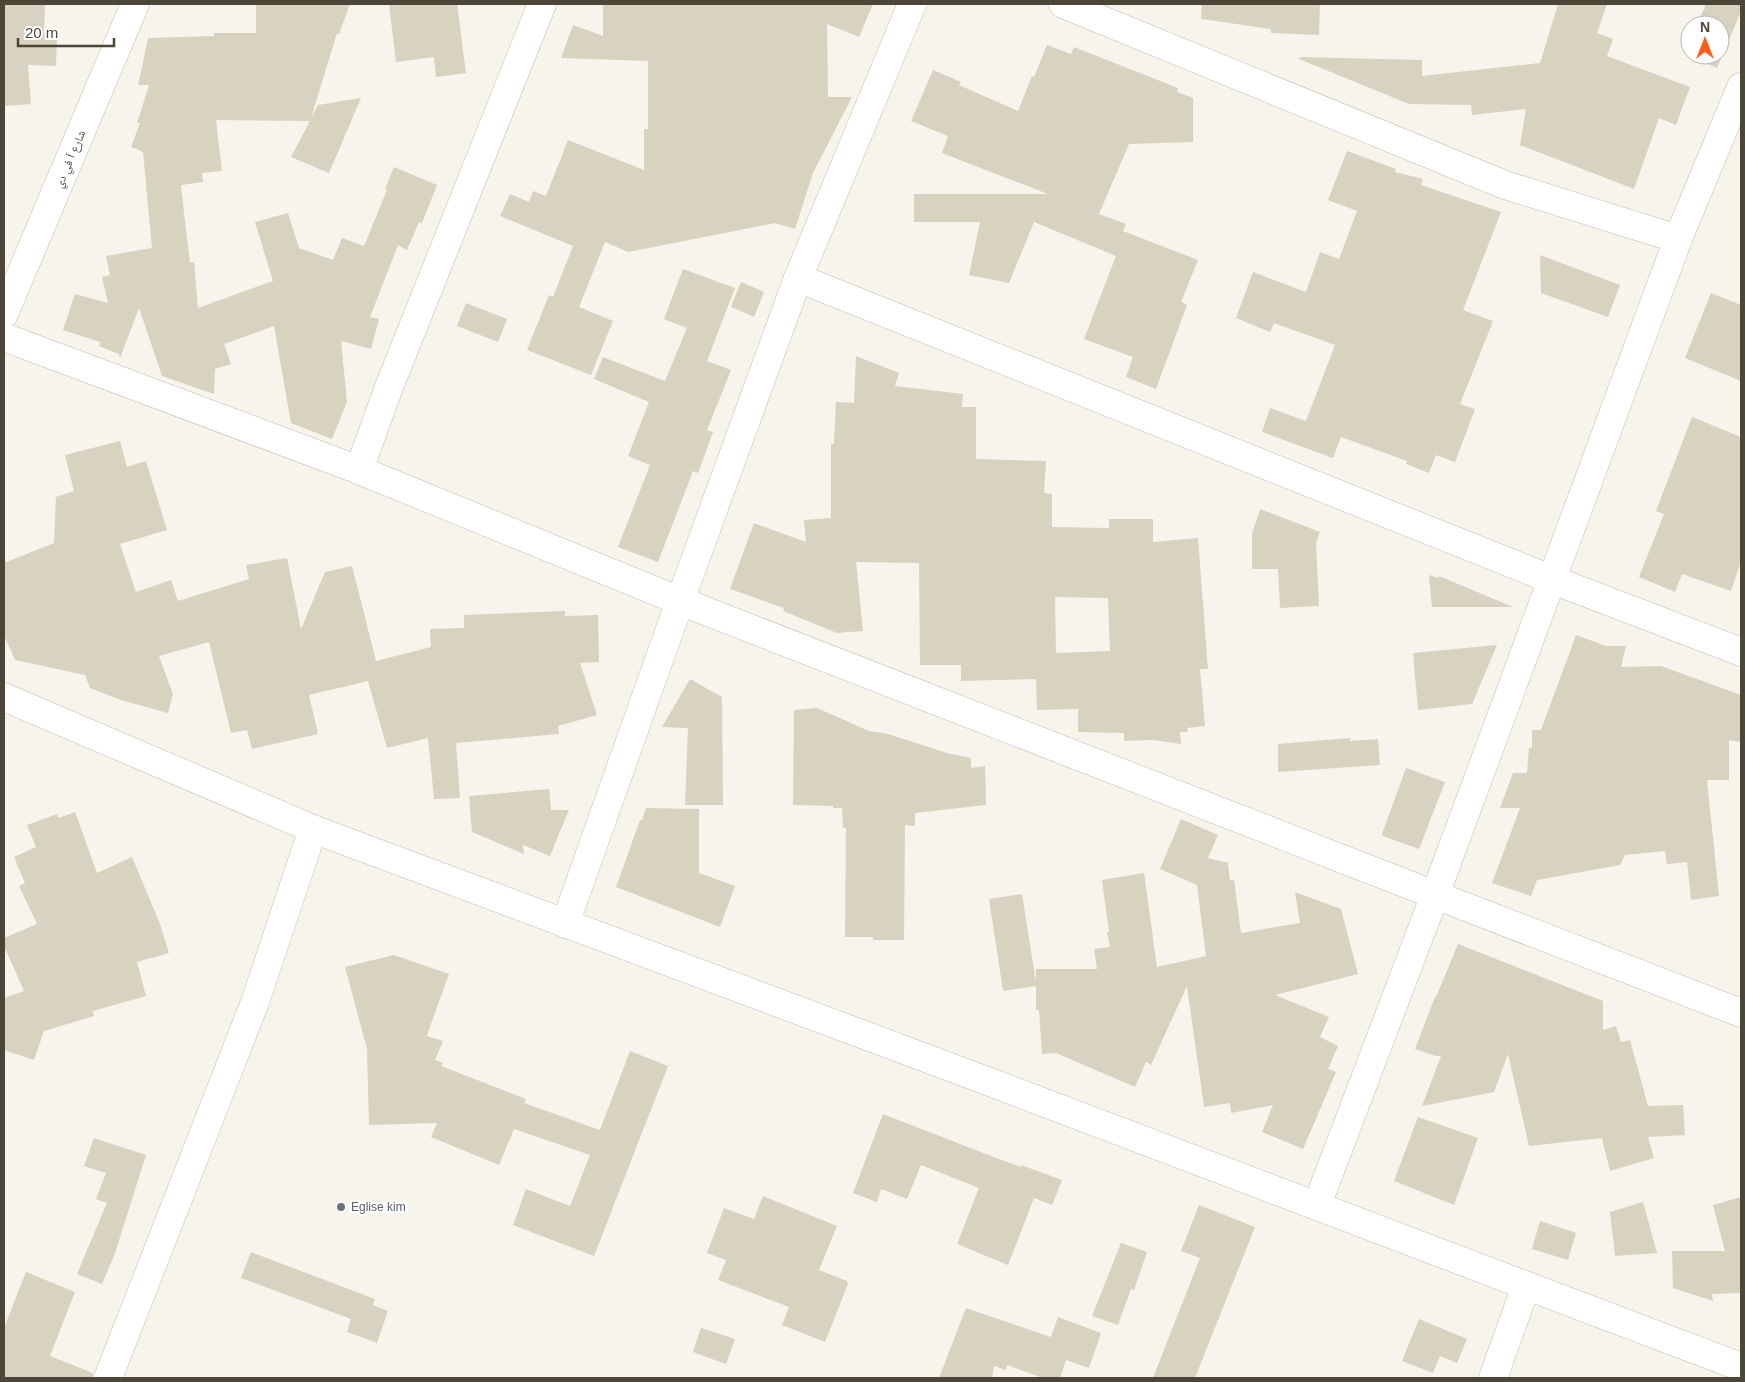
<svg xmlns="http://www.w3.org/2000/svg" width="1745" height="1382" viewBox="0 0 1745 1382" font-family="Helvetica,'Noto Naskh Arabic',sans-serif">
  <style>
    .building { fill: #d8d2c0; fill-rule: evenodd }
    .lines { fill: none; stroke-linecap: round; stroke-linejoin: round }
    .minor-casing { stroke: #c2bead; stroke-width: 29 }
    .minor { stroke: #fff; stroke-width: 28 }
    .worship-dot { fill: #6b7280; stroke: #fff; stroke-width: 2 }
    .labels { text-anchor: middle; stroke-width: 4.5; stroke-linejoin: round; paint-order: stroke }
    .street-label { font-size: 12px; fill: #4b4638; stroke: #fff }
    .worship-label { font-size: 12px; fill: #5b616d; stroke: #fff; text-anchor: start }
  </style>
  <rect width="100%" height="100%" fill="#f6f4eb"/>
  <!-- building -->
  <g class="building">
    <path d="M 4,4 L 45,4 L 44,32 L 57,32 L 56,66 L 28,65 L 31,104 L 4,106 Z"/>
    <path d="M 256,4 L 350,4 L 339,34 L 337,33 L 311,118 L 318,105 L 361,98 L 329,173 L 291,157 L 310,121 L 216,120 L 222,171 L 202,173 L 203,182 L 181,185 L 181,187 L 190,263 L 194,262 L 198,308 L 273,281 L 255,222 L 288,213 L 299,248 L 333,260 L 342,238 L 364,246 L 387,190 L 385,189 L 394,167 L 437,185 L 422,223 L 419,222 L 407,250 L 398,245 L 370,317 L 379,319 L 371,349 L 341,341 L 347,402 L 332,439 L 291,423 L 274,326 L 224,344 L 231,364 L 215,369 L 214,394 L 162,376 L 139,308 L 120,358 L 119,354 L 99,346 L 100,342 L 63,330 L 75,294 L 108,303 L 102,277 L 110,275 L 106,256 L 152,248 L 143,152 L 131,147 L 140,123 L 137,123 L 149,85 L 138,85 L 148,38 L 214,36 L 214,33 L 256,33 Z"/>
    <path d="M 389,4 L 457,4 L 466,73 L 436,77 L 434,57 L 396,62 Z"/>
    <path d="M 603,4 L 873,4 L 859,37 L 827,24 L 828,97 L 852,97 L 813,173 L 795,229 L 775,223 L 628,252 L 605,242 L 579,307 L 613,321 L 591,375 L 527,350 L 549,295 L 553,297 L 573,246 L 500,216 L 510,194 L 529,202 L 533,191 L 546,196 L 568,140 L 644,170 L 644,129 L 648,129 L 648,61 L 561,58 L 573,25 L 603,36 Z"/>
    <path d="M 1202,4 L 1320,4 L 1319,35 L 1271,33 L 1271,29 L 1201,19 Z"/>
    <path d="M 1558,4 L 1607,4 L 1597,33 L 1613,39 L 1607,56 L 1690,87 L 1676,125 L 1659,118 L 1634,189 L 1520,145 L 1526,109 L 1472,115 L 1471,105 L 1409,104 L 1299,59 L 1300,57 L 1422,60 L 1422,76 L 1540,63 Z"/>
    <path d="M 1706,4 L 1741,4 L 1741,11 L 1717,68 L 1684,54 L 1690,41 L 1690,55 L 1720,55 L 1720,25 L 1697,25 Z"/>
    <path d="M 1047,45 L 1071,54 L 1074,47 L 1178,88 L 1177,92 L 1193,98 L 1193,142 L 1129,144 L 1099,214 L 1126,224 L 1123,231 L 1198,260 L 1181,302 L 1187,305 L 1156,389 L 1126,377 L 1133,357 L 1084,339 L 1116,256 L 1034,222 L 1009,283 L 969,275 L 980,222 L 914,222 L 914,194 L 1048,194 L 942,153 L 948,136 L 911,121 L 933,70 L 961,82 L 959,85 L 1018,111 L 1032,76 L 1034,77 Z"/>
    <path d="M 1347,151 L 1396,169 L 1395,172 L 1423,179 L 1421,185 L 1501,212 L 1463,310 L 1493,321 L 1460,404 L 1475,409 L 1455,462 L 1436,455 L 1429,473 L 1406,464 L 1407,461 L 1341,437 L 1333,458 L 1262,432 L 1270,408 L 1306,421 L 1335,345 L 1274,323 L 1270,332 L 1236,318 L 1253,272 L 1306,292 L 1320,252 L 1339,259 L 1357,211 L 1328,200 Z"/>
    <path d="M 1540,255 L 1620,285 L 1608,317 L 1541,293 Z"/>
    <path d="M 683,269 L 735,288 L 707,361 L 731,370 L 707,430 L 713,432 L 698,473 L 693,471 L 658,562 L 618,547 L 650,465 L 628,456 L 649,402 L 594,379 L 603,357 L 665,381 L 687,328 L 664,319 Z"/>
    <path d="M 741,282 L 764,292 L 754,317 L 731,307 Z"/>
    <path d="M 1711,293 L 1741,305 L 1741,381 L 1685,358 Z"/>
    <path d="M 466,303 L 507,319 L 498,342 L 457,326 Z"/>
    <path d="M 856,356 L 899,373 L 895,386 L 963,394 L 962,407 L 976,407 L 976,459 L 1046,461 L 1044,493 L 1052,494 L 1052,527 L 1109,528 L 1109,519 L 1153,519 L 1153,542 L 1198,538 L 1208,669 L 1200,669 L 1205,726 L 1187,728 L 1188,732 L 1180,732 L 1181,744 L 1152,740 L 1124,741 L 1124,733 L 1078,732 L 1078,709 L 1037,710 L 1036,679 L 961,681 L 961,665 L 920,665 L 919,563 L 856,562 L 863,631 L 837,633 L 783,611 L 784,608 L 730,589 L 754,523 L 806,542 L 804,520 L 831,518 L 831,444 L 834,444 L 836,402 L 854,403 ZM 1055,597 L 1108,598 L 1110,651 L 1056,653 Z"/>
    <path d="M 1692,417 L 1741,437 L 1741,561 L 1731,591 L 1682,574 L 1675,592 L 1639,577 L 1664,514 L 1656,511 Z"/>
    <path d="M 120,441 L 127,467 L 146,461 L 167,530 L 120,544 L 136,592 L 171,580 L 178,601 L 249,579 L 246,565 L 287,558 L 301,629 L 325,572 L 352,566 L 376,661 L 431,647 L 430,629 L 464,628 L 464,615 L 565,611 L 565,616 L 598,615 L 599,662 L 580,663 L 597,715 L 558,726 L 559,734 L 456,743 L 460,798 L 434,799 L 428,738 L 387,748 L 368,681 L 309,695 L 318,734 L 252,749 L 247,730 L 231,733 L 209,642 L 159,656 L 173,694 L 168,713 L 121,700 L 90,688 L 85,675 L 15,660 L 4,635 L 4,563 L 54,543 L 56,497 L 74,491 L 65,455 Z"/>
    <path d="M 1260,509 L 1320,532 L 1316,543 L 1319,606 L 1280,608 L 1278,569 L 1252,569 L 1252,534 Z"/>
    <path d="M 1429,575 L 1438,578 L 1439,576 L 1513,607 L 1432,607 Z"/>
    <path d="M 1576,635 L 1606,646 L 1626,646 L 1621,667 L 1661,666 L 1741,695 L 1741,742 L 1729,740 L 1729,780 L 1707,780 L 1719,896 L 1691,900 L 1687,862 L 1667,864 L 1665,851 L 1625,855 L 1620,865 L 1537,880 L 1531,896 L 1492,883 L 1520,808 L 1500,808 L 1513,773 L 1527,773 L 1529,748 L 1532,748 L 1532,730 L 1541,730 Z"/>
    <path d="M 1497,645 L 1472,704 L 1418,710 L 1413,653 Z"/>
    <path d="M 690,679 L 722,697 L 723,805 L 685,805 L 688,728 L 662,727 Z"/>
    <path d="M 817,708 L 869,731 L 888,734 L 947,753 L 971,758 L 971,768 L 985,766 L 986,805 L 915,813 L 915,826 L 905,825 L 904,940 L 873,940 L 873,937 L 845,937 L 846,828 L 843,828 L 842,808 L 833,808 L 833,806 L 793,805 L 794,710 Z"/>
    <path d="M 1350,738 L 1350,741 L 1378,739 L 1380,765 L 1278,772 L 1278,744 Z"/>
    <path d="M 1406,768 L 1445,782 L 1419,849 L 1383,836 L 1382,834 Z"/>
    <path d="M 549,789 L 551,810 L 569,810 L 550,856 L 523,845 L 524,854 L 472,832 L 469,796 Z"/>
    <path d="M 646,808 L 699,809 L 699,873 L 735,886 L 720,927 L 616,887 L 640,820 L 642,820 Z"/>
    <path d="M 75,812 L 97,873 L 132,857 L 160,924 L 169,953 L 137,962 L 146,996 L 93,1011 L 94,1016 L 44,1031 L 34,1060 L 4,1050 L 4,998 L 24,991 L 4,946 L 4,938 L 37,924 L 19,886 L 25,883 L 14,857 L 36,847 L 27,825 L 57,814 L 59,818 Z"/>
    <path d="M 1181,819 L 1218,835 L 1208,858 L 1228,863 L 1230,880 L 1234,880 L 1241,933 L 1300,923 L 1295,892 L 1341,909 L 1358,974 L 1275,995 L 1329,1017 L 1320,1037 L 1338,1046 L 1328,1069 L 1336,1072 L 1303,1149 L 1262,1132 L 1273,1105 L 1231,1113 L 1230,1103 L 1204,1107 L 1187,986 L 1151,1065 L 1146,1062 L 1135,1087 L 1056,1053 L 1042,1054 L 1039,1010 L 1036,1010 L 1036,986 L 1003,991 L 989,899 L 1022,894 L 1036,982 L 1036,969 L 1097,969 L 1094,949 L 1110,947 L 1107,932 L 1109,932 L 1102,880 L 1144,873 L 1157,967 L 1206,956 L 1197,885 L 1160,869 Z"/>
    <path d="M 1458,944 L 1603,1001 L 1603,1030 L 1616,1026 L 1621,1042 L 1630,1040 L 1648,1106 L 1683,1105 L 1685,1135 L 1648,1137 L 1654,1158 L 1610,1171 L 1602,1138 L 1529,1146 L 1508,1054 L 1494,1092 L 1422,1106 L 1441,1056 L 1436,1056 L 1415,1049 L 1435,997 L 1436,997 Z"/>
    <path d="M 394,955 L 449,974 L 428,1032 L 427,1036 L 443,1041 L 435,1060 L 443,1063 L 441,1066 L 526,1099 L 524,1103 L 600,1130 L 630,1051 L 668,1066 L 594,1256 L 513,1225 L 526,1189 L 570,1206 L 590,1155 L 514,1129 L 499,1165 L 431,1137 L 437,1123 L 369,1125 L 367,1049 L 345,967 Z"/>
    <path d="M 883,1114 L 978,1151 L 1021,1167 L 1021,1165 L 1062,1180 L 1052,1205 L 1034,1198 L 1008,1265 L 957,1244 L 979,1188 L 921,1165 L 907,1199 L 881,1189 L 877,1202 L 853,1193 Z"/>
    <path d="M 1418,1117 L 1478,1138 L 1454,1205 L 1394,1181 Z"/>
    <path d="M 94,1138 L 146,1155 L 115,1253 L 102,1284 L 77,1274 L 107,1203 L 96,1199 L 106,1173 L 84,1166 Z"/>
    <path d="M 763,1196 L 837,1226 L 819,1270 L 847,1281 L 848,1284 L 825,1342 L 782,1325 L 789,1307 L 718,1280 L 726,1260 L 707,1253 L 724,1208 L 754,1219 Z"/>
    <path d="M 1741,1197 L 1741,1293 L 1712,1294 L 1713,1301 L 1673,1288 L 1672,1251 L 1725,1251 L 1713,1205 Z"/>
    <path d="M 1643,1202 L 1657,1253 L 1615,1256 L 1610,1212 Z"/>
    <path d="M 1199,1205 L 1255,1227 L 1195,1378 L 1153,1378 L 1200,1258 L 1181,1251 Z"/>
    <path d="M 1540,1221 L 1576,1233 L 1568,1260 L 1532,1249 Z"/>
    <path d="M 1121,1243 L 1147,1252 L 1134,1290 L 1131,1289 L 1118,1325 L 1092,1316 Z"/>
    <path d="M 251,1252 L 375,1299 L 373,1305 L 388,1311 L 377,1343 L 347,1332 L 351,1319 L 241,1278 Z"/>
    <path d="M 26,1272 L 75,1292 L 50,1356 L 93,1373 L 93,1378 L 4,1378 L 4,1328 Z"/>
    <path d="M 966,1308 L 1051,1337 L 1058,1317 L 1101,1333 L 1089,1368 L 1066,1360 L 1060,1378 L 1043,1378 L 1007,1365 L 1006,1370 L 994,1366 L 992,1378 L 939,1378 Z"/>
    <path d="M 1419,1319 L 1467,1339 L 1457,1363 L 1440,1356 L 1433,1373 L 1402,1361 Z"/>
    <path d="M 701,1328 L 735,1339 L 726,1364 L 693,1352 Z"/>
  </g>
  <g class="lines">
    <!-- minor casing -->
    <g class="minor-casing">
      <g id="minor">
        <path d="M 1063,4 L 1505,185 L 1678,239"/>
        <path d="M 798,278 L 1553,580 L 1741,652"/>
        <path d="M 4,314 L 135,4"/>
        <path d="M 4,337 L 359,470 L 680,601 L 1435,895 L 1741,1013"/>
        <path d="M 359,470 L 389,387 L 542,4"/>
        <path d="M 4,697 L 313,829 L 982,1079 L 1741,1367"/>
        <path d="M 565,924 L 680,601 L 798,278 L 912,4"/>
        <path d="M 1317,1205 L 1435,895 L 1678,239 L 1741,87"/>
        <path d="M 108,1378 L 255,1002 L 313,829"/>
        <path d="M 1493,1378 L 1526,1286"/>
      </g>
    </g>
    <!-- minor -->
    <use href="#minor" class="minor"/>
  </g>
  <!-- markers -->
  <circle class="worship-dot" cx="341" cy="1207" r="5"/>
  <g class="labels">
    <!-- street labels -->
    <g class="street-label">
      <text transform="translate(70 159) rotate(-67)" y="4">شارع آ في دي</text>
    </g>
    <!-- worship labels -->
    <g class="worship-label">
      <text x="351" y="1211">Eglise kim</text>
    </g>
  </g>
  <!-- border -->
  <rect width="1745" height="1382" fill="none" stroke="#4b4638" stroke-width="10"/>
  <!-- north arrow -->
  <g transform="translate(1705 40)"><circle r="24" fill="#ffffff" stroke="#b7b5af"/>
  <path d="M0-4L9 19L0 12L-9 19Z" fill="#ff5e19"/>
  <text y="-8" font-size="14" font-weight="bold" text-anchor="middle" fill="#4b4638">N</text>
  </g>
  <!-- scale -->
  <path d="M18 38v8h96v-8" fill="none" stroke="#4b4638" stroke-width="2.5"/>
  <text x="25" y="38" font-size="15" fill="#4b4638" stroke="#ffffff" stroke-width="4" paint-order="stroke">20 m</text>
</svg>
